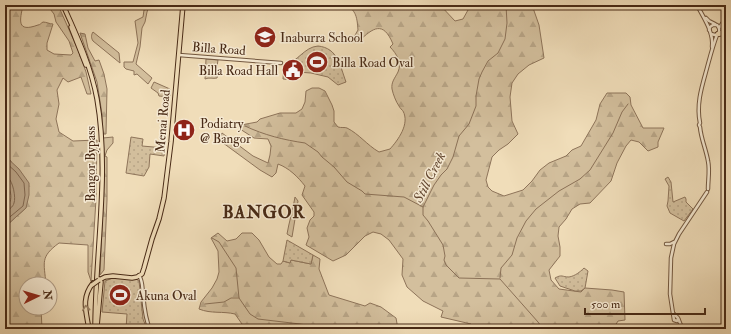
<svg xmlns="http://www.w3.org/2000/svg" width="731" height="334" viewBox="0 0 731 334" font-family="'IM FELL Double Pica',serif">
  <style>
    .green { fill: #d3bf9d; stroke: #8e745a }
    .forest { fill: url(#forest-firs); stroke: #8e745a }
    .park { fill: url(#park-dots); stroke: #8e745a }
    .water { fill: #b7a082; stroke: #8b7157 }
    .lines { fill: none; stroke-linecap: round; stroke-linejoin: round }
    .shore { stroke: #80654c; stroke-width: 1 }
    .stream { stroke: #8b7157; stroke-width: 1 }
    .minor-casing { stroke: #72573f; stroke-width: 4.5 }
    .major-casing { stroke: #482a16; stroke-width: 5.5 }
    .highway-casing { stroke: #482a16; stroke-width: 6 }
    .minor { stroke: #f5e9d2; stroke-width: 2.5 }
    .major { stroke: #f0ddb9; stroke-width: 3.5 }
    .highway { stroke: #f0ddb9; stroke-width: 4.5 }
    .major-bridge-casing { stroke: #482a16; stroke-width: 5.5; stroke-linecap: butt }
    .major-bridge { stroke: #f0ddb9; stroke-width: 3.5 }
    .oneway { stroke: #9c8468 }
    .labels { text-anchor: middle; stroke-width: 3; stroke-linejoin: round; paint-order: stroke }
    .poi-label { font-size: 13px; fill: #482a16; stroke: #f5e9d2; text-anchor: start }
    .street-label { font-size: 13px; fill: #482a16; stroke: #f5e9d2 }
    .water-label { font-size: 14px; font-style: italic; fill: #644831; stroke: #f5e9d2 }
    .district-label { font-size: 17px; font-weight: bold; letter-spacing: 1px; fill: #482a16; stroke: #f5e9d2 }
  </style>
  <defs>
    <pattern id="forest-firs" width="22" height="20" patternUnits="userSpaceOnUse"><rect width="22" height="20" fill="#d3bf9d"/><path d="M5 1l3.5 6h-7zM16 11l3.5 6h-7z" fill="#b7a486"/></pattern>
    <pattern id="park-dots" width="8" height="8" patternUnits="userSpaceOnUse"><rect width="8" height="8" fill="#d3bf9d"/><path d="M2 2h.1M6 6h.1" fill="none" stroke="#b7a486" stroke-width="1.8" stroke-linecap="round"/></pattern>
  </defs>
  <rect width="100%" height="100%" fill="#f0ddb9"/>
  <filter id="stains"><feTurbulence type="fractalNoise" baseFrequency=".005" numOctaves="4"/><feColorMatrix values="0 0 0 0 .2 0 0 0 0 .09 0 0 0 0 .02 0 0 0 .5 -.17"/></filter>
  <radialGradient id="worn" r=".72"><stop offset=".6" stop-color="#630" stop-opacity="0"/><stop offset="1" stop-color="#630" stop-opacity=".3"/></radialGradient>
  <!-- green -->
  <g class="green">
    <path d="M 148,9 L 147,12 L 145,22 L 142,28 L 140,47 L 136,64 L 152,78 L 148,84 L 137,74 L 134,75 L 134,71 L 126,69 L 124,67 L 124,62 L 133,62 L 138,43 L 135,21 L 143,17 L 144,10 Z"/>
    <path d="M 93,32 L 119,53 L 120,63 L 93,41 C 91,38 91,35 93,32 Z"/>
    <path d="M 154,82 L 170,89 L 170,96 L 169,97 L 159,96 L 158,93 L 151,88 Z"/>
    <path d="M 295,197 L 298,201 L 292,237 L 287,234 C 289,222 293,210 295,197 Z"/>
  </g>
  <!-- forest -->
  <g class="forest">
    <path d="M 5,5 L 23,5 C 20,20 16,33 38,25 C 40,25 41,23 43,22 C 46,22 50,24 53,24 L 47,43 L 47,50 L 54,54 L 71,55 L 73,53 L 69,41 L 56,22 L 54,14 L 47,5 L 58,5 L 79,52 L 86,72 L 91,94 L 87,94 L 81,77 L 68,82 L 63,78 L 57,90 L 59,104 L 56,119 L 59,132 L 73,141 L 97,140 L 96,199 L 91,281 L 88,272 L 88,245 L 59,243 C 40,257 44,262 46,284 L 26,284 L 26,308 L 41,308 L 42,329 L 5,329 L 5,227 L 17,216 L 26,208 L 11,161 L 5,156 L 5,120 L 9,116 C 2,109 8,109 5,103 Z"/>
    <path d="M 344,5 L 440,5 L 455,21 L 463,19 L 468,10 L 469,5 L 532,5 L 539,25 L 544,58 L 529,65 L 518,74 L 512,83 L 510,97 L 512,121 L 518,134 L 508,144 L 499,150 L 492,157 L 486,180 L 488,187 L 492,191 L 504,196 L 523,190 L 532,181 L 540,170 L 549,163 L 566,156 L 572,150 L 581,146 L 596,120 L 600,104 L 607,93 L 626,93 L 630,97 L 631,105 L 643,128 L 664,128 L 658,142 L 658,147 L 648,151 L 639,142 L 631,140 L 626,146 L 617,163 L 611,181 L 590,203 L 580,204 L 572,209 L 566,219 L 559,227 L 558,236 L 560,247 L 560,256 L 549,270 L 551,280 L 559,289 L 581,292 L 585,288 L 612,290 L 624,292 L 625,320 L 618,321 L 613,329 L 476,329 L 471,324 L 441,317 L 443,311 L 423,301 L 407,287 L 402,275 L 403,259 L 389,240 L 381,234 L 373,232 L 365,236 L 346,255 L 333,261 L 306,245 L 309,237 L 307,228 L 310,220 L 314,216 L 314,212 L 302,195 L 305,186 C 298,177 289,168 278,164 L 276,173 L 272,177 L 260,170 L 219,140 L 222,133 L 253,156 L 268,163 L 270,155 L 271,146 L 268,139 L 254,138 L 240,129 L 241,125 L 257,122 L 260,119 L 280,113 L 296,113 L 302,109 L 305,102 L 306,91 L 312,88 L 319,88 L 325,91 L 332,105 L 334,111 L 334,122 L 338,127 C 341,128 345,127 347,128 C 359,134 367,145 379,152 L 390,149 C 398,140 410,124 403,111 C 403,111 399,107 399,106 C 396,102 393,94 392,89 C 391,82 395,78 398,72 C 402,63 397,54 390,47 L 393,44 C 383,20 373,28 359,41 L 354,37 L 358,30 C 357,19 357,9 344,5 Z"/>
    <path d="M 80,33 L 85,34 L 88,48 L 95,61 L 99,60 L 104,74 L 107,89 L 106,134 L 102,134 L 102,114 L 97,82 Z"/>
    <path d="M 206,59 L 218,60 L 216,73 L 218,74 L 217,78 C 213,79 209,77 205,79 Z"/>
    <path d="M 113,137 L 113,143 L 107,150 L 105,156 L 107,157 L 107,200 L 104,270 L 100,275 L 104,182 L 103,138 Z"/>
    <path d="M 218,233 L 227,241 L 236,239 L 242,233 L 252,233 L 259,240 L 269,257 L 277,264 L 281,264 L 283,261 L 290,263 L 291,260 L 311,264 L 313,255 L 320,259 L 319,269 L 329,295 L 365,306 L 370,303 L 381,307 L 396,318 L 398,329 L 245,329 L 242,324 L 235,314 C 223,311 211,314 199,309 L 201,302 L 212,288 L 217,279 L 219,272 L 218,251 L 211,238 Z"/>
  </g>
  <!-- park -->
  <g class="park">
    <path d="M 318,46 C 338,48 340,66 346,82 L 338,85 L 328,77 L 311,73 L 297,72 L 294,80 L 283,79 L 284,65 C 298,62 304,47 318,46 Z"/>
    <path d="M 131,137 L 143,139 L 142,146 L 165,148 L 164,156 L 150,154 L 149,167 L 144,176 L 126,173 Z"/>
    <path d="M 668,177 L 671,182 L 673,202 L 685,197 L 686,199 L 686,202 L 693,209 L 684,221 L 670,213 L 667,206 L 668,201 L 669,186 L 665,179 Z"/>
    <path d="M 287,240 L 313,255 L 311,264 L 291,260 L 290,263 L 283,261 Z"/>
    <path d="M 584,268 L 588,271 L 585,288 L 581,291 L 575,291 L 560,286 L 555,278 C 562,274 562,277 569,277 C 575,276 580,272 584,268 Z"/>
    <path d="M 113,278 L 136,279 L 139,281 L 143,319 L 147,329 L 126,329 L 127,314 L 102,312 L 105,281 Z"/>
  </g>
  <!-- water -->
  <path class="water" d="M 5,156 L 19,169 L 29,183 L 29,195 L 26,208 L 17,216 L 5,227 L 5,208 C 18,196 6,188 5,176 C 4,170 5,163 5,156 Z"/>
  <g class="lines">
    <!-- shore -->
    <g class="shore">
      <path d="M 5,162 L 16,172 L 24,183 L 25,195 L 23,206 L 5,221"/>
      <path d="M 5,178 C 6,178 7,178 8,178 C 13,181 16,198 14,203 C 13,207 9,210 5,211"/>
    </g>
    <!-- stream -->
    <g class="stream">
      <path d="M 506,5 L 507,23 L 505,39 L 498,53 L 488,61 L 482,72 L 479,79 L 476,96 L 476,106 L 469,124 L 459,136 L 453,157 L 447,169 L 441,175 L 434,185 L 423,207 L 423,215 L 428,221 L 443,245 L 445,256 L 444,260 L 446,265 L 459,278 L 500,279 L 538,322 L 543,329"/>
      <path d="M 245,126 C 264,135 284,140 305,143 L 318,152 L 322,157 L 334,167 L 347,182 L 362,191 L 365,194 L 404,197 L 423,207"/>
      <path d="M 212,238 L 219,242 L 236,268 L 239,298 L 250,314 L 258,319 L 300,324 L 320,327 L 325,329"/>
      <path d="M 500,278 L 501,268 L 512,255 L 517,238 L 526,221 L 536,209 L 559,191 L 580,179 L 590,170 L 613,133 L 622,112 L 628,104"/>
      <path d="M 205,304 L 224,302 L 231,298 L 239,298"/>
    </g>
    <!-- minor casing -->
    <g class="minor-casing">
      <g id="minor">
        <path d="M 697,5 C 703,17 714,32 712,47"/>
        <path d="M 706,18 L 709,21 L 715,24"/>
        <path d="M 709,30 L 710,27 L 713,25 L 717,25 L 719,28"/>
        <path d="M 711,34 L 715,35 C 719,34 720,31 719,28 L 726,18"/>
        <path d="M 179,55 L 281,63"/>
        <path d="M 708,189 C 708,180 710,170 708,161 C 706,149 701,139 700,127 L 699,125 L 700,123 C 696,104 702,86 707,68 C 710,57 713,45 717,35"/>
        <path d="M 666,244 L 670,244 L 674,242"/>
        <path d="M 139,275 C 143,282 142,287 143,294 C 144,305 145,319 150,329"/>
        <path d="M 674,314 L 678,318 L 682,328"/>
        <path d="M 678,319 L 677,321 L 674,320 L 670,294 L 671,258 L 674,244 L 679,234 L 707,192"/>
      </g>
    </g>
    <!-- major casing -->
    <g class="major-casing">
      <g id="major">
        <path d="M 63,5 C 77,36 91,66 97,99 C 110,173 95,254 95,329"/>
        <path d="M 71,27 L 86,65"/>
        <path d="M 99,280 L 105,277 L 113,276 L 132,278 L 137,277 L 142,274 L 144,268 L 152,239 L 159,219 L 164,198 L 171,142 L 183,5"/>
        <path d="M 97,326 L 101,282 L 99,279"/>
        <path d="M 89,329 C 86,311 81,298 93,283"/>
      </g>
    </g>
    <!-- highway casing -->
    <g class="highway-casing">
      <path id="highway" d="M 718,34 L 726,32"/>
    </g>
    <!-- minor -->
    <use href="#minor" class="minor"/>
    <!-- major -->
    <use href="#major" class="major"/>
    <!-- highway -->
    <use href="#highway" class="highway"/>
    <!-- major-bridge casing -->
    <g class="major-bridge-casing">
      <path id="major-bridge" d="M 92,285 L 99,280"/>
    </g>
    <!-- major-bridge -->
    <use href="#major-bridge" class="major-bridge"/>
  </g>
  <!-- one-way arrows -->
  <defs><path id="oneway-chevron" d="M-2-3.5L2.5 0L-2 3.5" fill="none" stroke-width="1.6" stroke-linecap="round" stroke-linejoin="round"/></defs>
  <use class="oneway" href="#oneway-chevron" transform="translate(86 308) rotate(-96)"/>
  <!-- icons -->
  <defs>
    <g id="school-disc" transform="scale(1.15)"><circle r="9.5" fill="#8f2418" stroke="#f5e9d2"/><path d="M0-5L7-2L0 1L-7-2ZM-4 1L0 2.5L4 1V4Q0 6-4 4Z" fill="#fff"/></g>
    <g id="stadium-disc" transform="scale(1.15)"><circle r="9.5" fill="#8f2418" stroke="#f5e9d2"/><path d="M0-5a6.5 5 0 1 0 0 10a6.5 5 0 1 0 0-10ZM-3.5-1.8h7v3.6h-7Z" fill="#fff"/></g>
    <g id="civic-disc" transform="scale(1.15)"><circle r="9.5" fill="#8f2418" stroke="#f5e9d2"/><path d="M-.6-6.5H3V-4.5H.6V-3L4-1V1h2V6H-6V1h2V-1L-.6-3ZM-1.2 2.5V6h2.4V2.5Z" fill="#fff"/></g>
    <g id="hospital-disc" transform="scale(1.15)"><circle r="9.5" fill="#8f2418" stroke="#f5e9d2"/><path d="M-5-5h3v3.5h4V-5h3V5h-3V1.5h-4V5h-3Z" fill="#fff"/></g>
  </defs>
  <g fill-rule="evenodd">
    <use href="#school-disc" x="265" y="37"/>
    <use href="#stadium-disc" x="317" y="62"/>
    <use href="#civic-disc" x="293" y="70"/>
    <use href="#hospital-disc" x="184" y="130"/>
    <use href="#stadium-disc" x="120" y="295"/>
  </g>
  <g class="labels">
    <!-- poi labels -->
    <g class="poi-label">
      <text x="280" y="42">Inaburra School</text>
      <text x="332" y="67">Billa Road Oval</text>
      <text x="278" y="75" text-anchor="end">Billa Road Hall</text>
      <text x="200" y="128">Podiatry<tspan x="200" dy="15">@ Bangor</tspan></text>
      <text x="136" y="300">Akuna Oval</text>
    </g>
    <!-- street labels -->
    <g class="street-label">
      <text transform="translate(219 48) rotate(4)" y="5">Billa Road</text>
      <text transform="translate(162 121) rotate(-85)" y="5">Menai Road</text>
      <text transform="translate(90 164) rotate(-90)" y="5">Bangor Bypass</text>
    </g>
    <!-- water labels -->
    <g class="water-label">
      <text transform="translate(429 177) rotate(-63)" y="5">Still Creek</text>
    </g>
    <!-- district labels -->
    <g class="district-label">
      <text x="264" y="218">BANGOR</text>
    </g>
  </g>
  <!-- margin -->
  <rect width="731" height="334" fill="none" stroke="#f0ddb9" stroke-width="20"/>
  <rect x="6" y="6" width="719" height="322" fill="none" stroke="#482a16" stroke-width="2"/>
  <rect x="10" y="10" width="711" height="314" fill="none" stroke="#482a16"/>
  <!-- north arrow -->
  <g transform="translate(38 296) rotate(85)"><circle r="19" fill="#f5e9d2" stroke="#b09d87"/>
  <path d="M0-3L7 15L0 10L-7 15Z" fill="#8f2418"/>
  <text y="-6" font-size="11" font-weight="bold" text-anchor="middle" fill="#482a16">N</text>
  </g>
  <!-- scale -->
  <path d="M585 308v6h120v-6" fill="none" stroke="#482a16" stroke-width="2"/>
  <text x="591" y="308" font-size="12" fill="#482a16" stroke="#f5e9d2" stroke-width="3" paint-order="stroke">500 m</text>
  <rect width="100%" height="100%" filter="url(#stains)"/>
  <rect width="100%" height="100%" fill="url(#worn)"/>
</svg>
